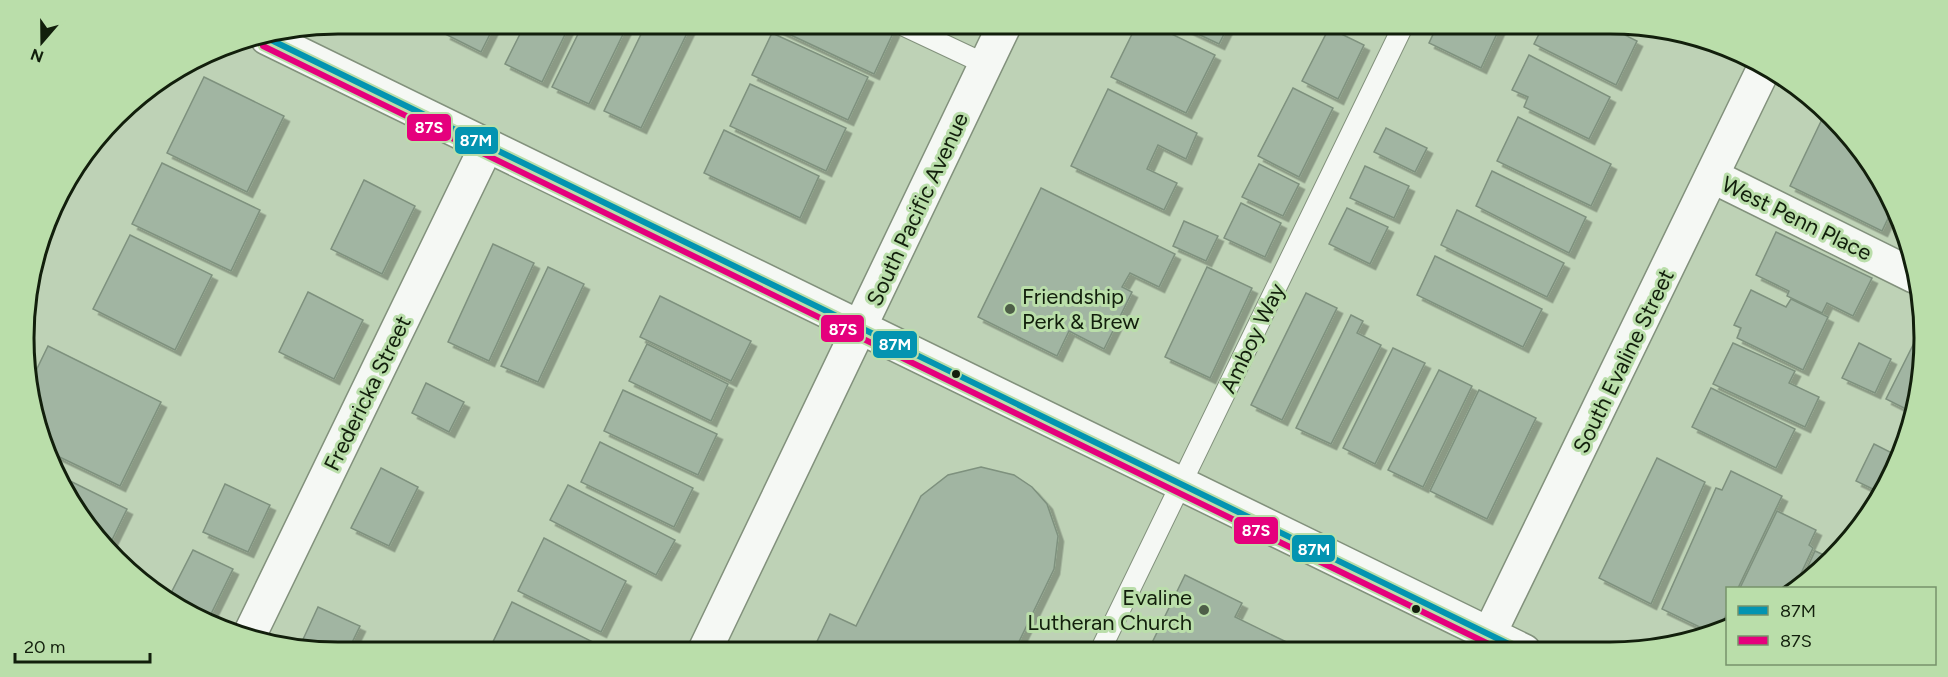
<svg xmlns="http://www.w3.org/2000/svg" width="1948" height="677" viewBox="0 0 1948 677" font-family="Figtree,sans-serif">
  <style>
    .building { fill: #a1b5a2; stroke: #7e917e; stroke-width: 1.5; filter: url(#shadow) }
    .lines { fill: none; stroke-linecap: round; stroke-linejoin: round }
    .lane-casing { stroke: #82917c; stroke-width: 22 }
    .street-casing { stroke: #82917c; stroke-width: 36 }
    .secondary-casing { stroke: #82917c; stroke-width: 36 }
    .lane { stroke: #f5f8f4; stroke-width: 20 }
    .street { stroke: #f5f8f4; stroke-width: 33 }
    .secondary { stroke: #f5f8f4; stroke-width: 33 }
    .bus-1-casing { stroke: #badeaa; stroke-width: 10 }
    .bus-2-casing { stroke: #badeaa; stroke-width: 10 }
    .bus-1 { stroke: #0394b1; stroke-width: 6 }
    .bus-2 { stroke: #e5007d; stroke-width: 6 }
    .poi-dot { fill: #4e5e48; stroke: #badeaa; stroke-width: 2 }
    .bus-dot { fill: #121f0c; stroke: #badeaa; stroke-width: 2 }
    .labels { text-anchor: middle; stroke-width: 6; stroke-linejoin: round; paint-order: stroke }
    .street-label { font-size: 22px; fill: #121f0c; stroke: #badeaa }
    .poi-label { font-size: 22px; fill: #121f0c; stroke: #badeaa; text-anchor: start }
    .rim { fill: none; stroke: #121f0c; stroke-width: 3 }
    .line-badge { stroke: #badeaa; stroke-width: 2 }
    .badge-label { font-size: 16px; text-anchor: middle; font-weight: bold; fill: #fff }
  </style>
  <defs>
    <filter id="shadow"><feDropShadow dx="5.5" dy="5.5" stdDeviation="0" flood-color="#0004"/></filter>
  </defs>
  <rect width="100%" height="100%" fill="#bed2b6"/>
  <!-- building -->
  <g class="building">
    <path d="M 450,24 L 495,24 L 481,52 L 445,34 Z"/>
    <path d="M 525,24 L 570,24 L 542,82 L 505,64 Z"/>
    <path d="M 583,24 L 628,24 L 589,104 L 552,87 Z"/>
    <path d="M 646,24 L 685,24 L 690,27 L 641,128 L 604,111 Z"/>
    <path d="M 780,24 L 879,24 L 894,31 L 874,74 L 778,29 Z"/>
    <path d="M 1137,24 L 1151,24 L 1215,55 L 1186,113 L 1111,77 Z"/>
    <path d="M 1177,24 L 1229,24 L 1219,44 Z"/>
    <path d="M 1438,24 L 1495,24 L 1500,27 L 1481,68 L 1429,43 Z"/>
    <path d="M 1544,24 L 1603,24 L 1637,41 L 1616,85 L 1534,44 Z"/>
    <path d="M 1329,28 L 1364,45 L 1338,99 L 1302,81 Z"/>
    <path d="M 772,33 L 868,77 L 848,120 L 752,75 Z"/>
    <path d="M 1529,55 L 1610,97 L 1589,139 L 1524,107 L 1528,97 L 1512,90 Z"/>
    <path d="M 204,77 L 284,116 L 247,192 L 167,153 Z"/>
    <path d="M 750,84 L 846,128 L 826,171 L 730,126 Z"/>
    <path d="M 1293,88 L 1333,108 L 1299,177 L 1258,156 Z"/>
    <path d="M 1108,89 L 1197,133 L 1186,159 L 1158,145 L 1147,169 L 1177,183 L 1164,210 L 1071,166 Z"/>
    <path d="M 1824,115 L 1882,181 L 1892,210 L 1882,231 L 1790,186 Z"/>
    <path d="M 1518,117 L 1611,164 L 1591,206 L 1497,161 Z"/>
    <path d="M 1386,128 L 1427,148 L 1415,172 L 1374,152 Z"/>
    <path d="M 724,130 L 819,176 L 800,218 L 704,173 Z"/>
    <path d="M 162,163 L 260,210 L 231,271 L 132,224 Z"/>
    <path d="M 1259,164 L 1299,184 L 1283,216 L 1242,197 Z"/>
    <path d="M 1365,166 L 1409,186 L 1394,218 L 1350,198 Z"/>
    <path d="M 1492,171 L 1586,217 L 1569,253 L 1476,206 Z"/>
    <path d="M 364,180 L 415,206 L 382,274 L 331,249 Z"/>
    <path d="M 1041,188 L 1175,254 L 1159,287 L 1130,273 L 1122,287 L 1132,292 L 1104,349 L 1069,331 L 1057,356 L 978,317 Z"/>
    <path d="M 1241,203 L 1281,223 L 1265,257 L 1224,238 Z"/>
    <path d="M 1347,208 L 1388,227 L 1370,264 L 1329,244 Z"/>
    <path d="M 1457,210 L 1564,263 L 1547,297 L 1441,245 Z"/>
    <path d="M 1184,221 L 1218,236 L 1206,261 L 1173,246 Z"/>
    <path d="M 1776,232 L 1872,278 L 1853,316 L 1827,303 L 1822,313 L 1787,296 L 1789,291 L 1756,275 Z"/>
    <path d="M 130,235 L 212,275 L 175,350 L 93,309 Z"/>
    <path d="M 493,244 L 534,263 L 489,361 L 448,342 Z"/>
    <path d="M 1435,256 L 1542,309 L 1523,347 L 1417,295 Z"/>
    <path d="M 548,267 L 584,284 L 538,382 L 501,366 Z"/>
    <path d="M 1207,267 L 1252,288 L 1210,378 L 1165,357 Z"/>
    <path d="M 1751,290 L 1786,307 L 1791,299 L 1828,317 L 1803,370 L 1737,338 L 1741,328 L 1734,325 Z"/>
    <path d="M 308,292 L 363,320 L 334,379 L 279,352 Z"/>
    <path d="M 1306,293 L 1337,308 L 1282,420 L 1251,405 Z"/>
    <path d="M 660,296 L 751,341 L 731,381 L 640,337 Z"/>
    <path d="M 1351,315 L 1363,321 L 1357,333 L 1381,345 L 1331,444 L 1296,428 Z"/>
    <path d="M 1919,333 L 1914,413 L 1886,399 Z"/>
    <path d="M 1733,343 L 1795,371 L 1789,383 L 1819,397 L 1805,427 L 1713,384 Z"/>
    <path d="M 1859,343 L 1891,359 L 1875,393 L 1842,378 Z"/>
    <path d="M 647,344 L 728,384 L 711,421 L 629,381 Z"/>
    <path d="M 48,346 L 161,402 L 120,486 L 49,452 L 35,420 L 32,379 Z"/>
    <path d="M 1393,348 L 1425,363 L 1375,464 L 1343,448 Z"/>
    <path d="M 1439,370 L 1472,386 L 1423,487 L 1388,470 Z"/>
    <path d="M 426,383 L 464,402 L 449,432 L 412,413 Z"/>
    <path d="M 1711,388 L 1795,429 L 1776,468 L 1692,427 Z"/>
    <path d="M 623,390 L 717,434 L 698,475 L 604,431 Z"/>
    <path d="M 1479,390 L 1536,418 L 1487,519 L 1430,491 Z"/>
    <path d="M 600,442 L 693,488 L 674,527 L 581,482 Z"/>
    <path d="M 1874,444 L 1898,456 L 1883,494 L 1856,481 Z"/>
    <path d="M 1657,458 L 1705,482 L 1651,604 L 1599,578 Z"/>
    <path d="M 981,467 L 1014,475 L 1032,487 L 1047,504 L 1058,536 L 1054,569 L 1014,652 L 954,652 L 945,647 L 943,652 L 812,652 L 830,614 L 856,626 L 921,496 L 948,475 Z"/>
    <path d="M 381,468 L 418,487 L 389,546 L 351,528 Z"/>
    <path d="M 1731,471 L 1782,496 L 1738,588 L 1728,588 L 1728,611 L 1719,630 L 1710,632 L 1662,609 L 1716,488 L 1722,490 Z"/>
    <path d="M 60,476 L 127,509 L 109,546 L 77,514 Z"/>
    <path d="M 225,484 L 270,505 L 248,552 L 203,532 Z"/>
    <path d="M 568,485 L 675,540 L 656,575 L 550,520 Z"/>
    <path d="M 1777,511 L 1816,530 L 1809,545 L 1813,548 L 1794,588 L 1740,588 Z"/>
    <path d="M 544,538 L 626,581 L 601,632 L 518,591 Z"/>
    <path d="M 193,550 L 233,569 L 208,620 L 167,601 Z"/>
    <path d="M 1815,551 L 1831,558 L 1817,575 L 1798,588 Z"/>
    <path d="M 1185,575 L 1242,603 L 1235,617 L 1305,651 L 1148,651 Z"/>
    <path d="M 512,602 L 595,643 L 591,652 L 499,653 L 490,648 Z"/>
    <path d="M 318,607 L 360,626 L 347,653 L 299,648 Z"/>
    <path d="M 1728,616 L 1728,627 L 1721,629 Z"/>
  </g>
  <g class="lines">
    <!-- lane casing -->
    <g class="lane-casing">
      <g id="lane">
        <path d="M 900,24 L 985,64"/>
        <path d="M 1100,651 L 1404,24"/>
      </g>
    </g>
    <!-- street casing -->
    <g class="street-casing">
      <g id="street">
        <path d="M 1712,176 L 1914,276"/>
        <path d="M 248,638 L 486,147"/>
        <path d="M 1481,651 L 1763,70"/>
        <path d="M 704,652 L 1005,24"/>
      </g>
    </g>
    <!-- secondary casing -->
    <g class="secondary-casing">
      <path id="secondary" d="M 267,38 L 1524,651"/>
    </g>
    <!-- lane -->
    <use href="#lane" class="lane"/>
    <!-- street -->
    <use href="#street" class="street"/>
    <!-- secondary -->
    <use href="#secondary" class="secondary"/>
    <!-- bus-1 casing -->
    <g class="bus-1-casing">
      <path id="bus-1" d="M 267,38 L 1523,651"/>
    </g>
    <!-- bus-2 casing -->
    <g class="bus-2-casing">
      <path id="bus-2" d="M 263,46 L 1503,651"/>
    </g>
    <!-- bus-1 -->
    <use href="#bus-1" class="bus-1"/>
    <!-- bus-2 -->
    <use href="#bus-2" class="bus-2"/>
  </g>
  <!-- markers -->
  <g class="poi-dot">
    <circle cx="1010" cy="309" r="6"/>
    <circle cx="1204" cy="610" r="6"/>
  </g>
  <g class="bus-dot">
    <circle cx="956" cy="374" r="5"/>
    <circle cx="1416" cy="609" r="5"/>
  </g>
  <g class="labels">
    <!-- street labels -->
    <g class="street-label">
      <text transform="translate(917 209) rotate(-65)" y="8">South Pacific Avenue</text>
      <text transform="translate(1797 218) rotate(26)" y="8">West Penn Place</text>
      <text transform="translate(1252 338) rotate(-64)" y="8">Amboy Way</text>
      <text transform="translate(1623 361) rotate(-64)" y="8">South Evaline Street</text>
      <text transform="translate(367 393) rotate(-64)" y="8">Fredericka Street</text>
    </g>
    <!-- poi labels -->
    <g class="poi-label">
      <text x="1022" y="304">Friendship<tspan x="1022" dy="25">Perk &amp; Brew</tspan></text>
      <text x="1192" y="605" text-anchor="end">Evaline<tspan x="1192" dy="25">Lutheran Church</tspan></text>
    </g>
  </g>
  <!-- crop -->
  <path d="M0 0H1948V677H0ZM338 34H1610A304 304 0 0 1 1914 338V338A304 304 0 0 1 1610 642H338A304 304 0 0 1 34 338V338A304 304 0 0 1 338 34Z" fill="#badeaa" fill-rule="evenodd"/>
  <path class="rim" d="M338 34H1610A304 304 0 0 1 1914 338V338A304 304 0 0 1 1610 642H338A304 304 0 0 1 34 338V338A304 304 0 0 1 338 34Z"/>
  <g class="line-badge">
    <rect x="406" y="113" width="46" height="29" rx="6" fill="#e5007d"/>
    <rect x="454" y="126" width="45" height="29" rx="6" fill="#0394b1"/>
    <rect x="820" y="314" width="45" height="29" rx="6" fill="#e5007d"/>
    <rect x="872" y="330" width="46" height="29" rx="6" fill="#0394b1"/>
    <rect x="1233" y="516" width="46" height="29" rx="6" fill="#e5007d"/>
    <rect x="1291" y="534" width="45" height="29" rx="6" fill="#0394b1"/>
  </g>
  <g class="badge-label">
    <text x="429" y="133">87S</text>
    <text x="476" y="146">87M</text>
    <text x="843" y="335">87S</text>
    <text x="895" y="350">87M</text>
    <text x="1256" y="536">87S</text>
    <text x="1314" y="555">87M</text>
  </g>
  <!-- legend -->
  <rect x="1726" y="587" width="210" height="78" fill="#badeaa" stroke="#77926b" stroke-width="1.5"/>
  <rect x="1738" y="606" width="30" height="9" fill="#0394b1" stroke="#77926b" stroke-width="1.5"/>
  <text x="1780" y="617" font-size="18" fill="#121f0c">87M</text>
  <rect x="1738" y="636" width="30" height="9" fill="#e5007d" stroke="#77926b" stroke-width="1.5"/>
  <text x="1780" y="647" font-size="18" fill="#121f0c">87S</text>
  <!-- north arrow -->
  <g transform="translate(42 42) rotate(200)" stroke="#badeaa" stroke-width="4.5" paint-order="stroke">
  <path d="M0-4.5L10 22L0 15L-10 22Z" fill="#121f0c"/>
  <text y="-9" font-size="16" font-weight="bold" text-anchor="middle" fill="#121f0c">N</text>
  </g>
  <!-- scale -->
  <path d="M15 653v9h135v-9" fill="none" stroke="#121f0c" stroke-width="3"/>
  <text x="24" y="653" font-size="18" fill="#121f0c" stroke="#badeaa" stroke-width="4.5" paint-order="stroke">20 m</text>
</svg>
